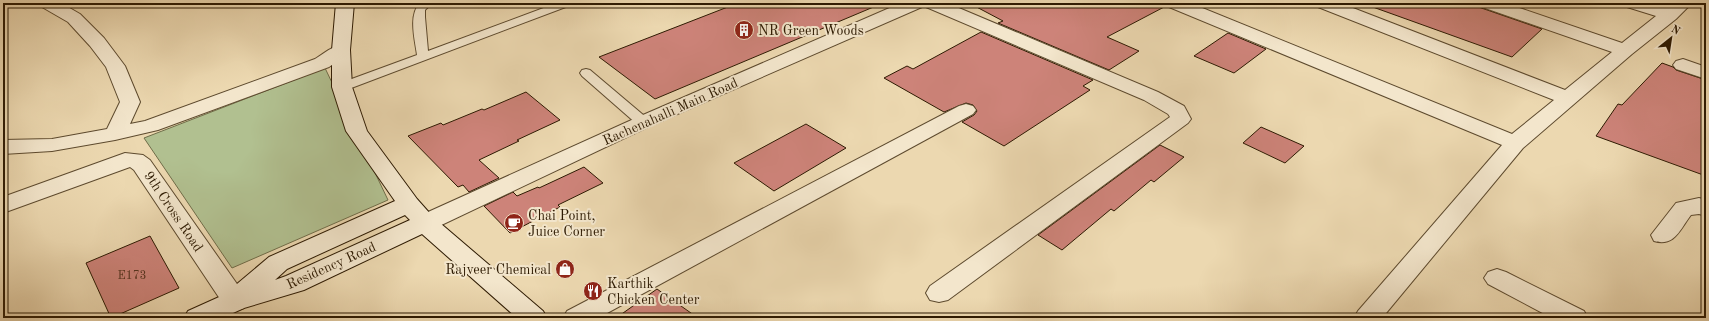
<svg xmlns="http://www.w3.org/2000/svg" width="1709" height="321" viewBox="0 0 1709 321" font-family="'Old Standard TT',serif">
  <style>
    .green { fill: #b1c090; stroke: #6f6d49 }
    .building { fill: #cd8379; stroke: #2d1a02 }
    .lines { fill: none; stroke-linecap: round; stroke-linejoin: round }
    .lane-casing { stroke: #5d4a2e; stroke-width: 2 }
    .street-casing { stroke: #5d4a2e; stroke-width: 2 }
    .secondary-casing { stroke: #2d1a02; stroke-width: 2 }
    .lane { fill: #f3e6cc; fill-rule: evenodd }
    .street { fill: #f3e6cc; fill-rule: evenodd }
    .secondary { fill: #f3e6cc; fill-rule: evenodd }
    .labels { text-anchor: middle; stroke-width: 4; stroke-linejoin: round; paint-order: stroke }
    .number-label { font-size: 12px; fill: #553420 }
    .poi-label { font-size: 14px; fill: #2d1a02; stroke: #f3e6cc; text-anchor: start }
    .street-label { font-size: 14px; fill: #2d1a02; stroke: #f3e6cc }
  </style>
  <rect width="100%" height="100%" fill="#ecd8b0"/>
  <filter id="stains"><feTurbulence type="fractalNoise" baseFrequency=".005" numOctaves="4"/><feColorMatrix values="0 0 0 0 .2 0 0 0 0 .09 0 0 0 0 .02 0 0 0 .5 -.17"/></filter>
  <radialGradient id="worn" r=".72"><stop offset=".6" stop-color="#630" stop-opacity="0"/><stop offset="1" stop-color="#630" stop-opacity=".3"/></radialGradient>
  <!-- green -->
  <path class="green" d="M 325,68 L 388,200 L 232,268 L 144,138 Z"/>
  <!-- building -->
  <g class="building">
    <path d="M 738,3 L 883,3 L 655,99 L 599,57 Z"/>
    <path d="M 969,3 L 1165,3 L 1166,6 L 1107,37 L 1139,51 L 1109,70 L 998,23 L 1003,21 Z"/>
    <path d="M 1371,3 L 1467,3 L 1542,29 L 1512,57 L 1370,6 Z"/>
    <path d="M 981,32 L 1093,80 L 1083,86 L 1090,90 L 1004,146 L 962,122 L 974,115 L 977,111 L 973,105 L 966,103 L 944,112 L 884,78 L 907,66 L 913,69 Z"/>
    <path d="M 1228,33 L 1266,49 L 1234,73 L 1194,56 Z"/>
    <path d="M 1662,63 L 1673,67 L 1676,70 L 1706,80 L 1706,176 L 1596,136 L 1618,104 L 1622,105 Z"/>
    <path d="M 526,92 L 560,120 L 517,140 L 519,141 L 479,160 L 499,178 L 469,192 L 463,185 L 458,187 L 408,136 L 441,123 L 443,125 L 482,109 L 484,110 Z"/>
    <path d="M 806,124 L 846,148 L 774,191 L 734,163 Z"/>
    <path d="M 1261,127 L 1304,146 L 1285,163 L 1243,143 Z"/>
    <path d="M 1160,145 L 1184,157 L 1154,182 L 1151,180 L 1114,211 L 1111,209 L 1062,250 L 1038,235 Z"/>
    <path d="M 584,167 L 603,183 L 558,205 L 560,207 L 510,233 L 484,206 L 513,192 L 517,196 L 538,187 L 539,188 Z"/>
    <path d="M 150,236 L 179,288 L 111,318 L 86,263 Z"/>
    <path d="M 657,289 L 698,318 L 616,318 Z"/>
  </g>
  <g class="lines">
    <!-- lane casing -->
    <g class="lane-casing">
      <g id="lane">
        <path d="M 420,3 L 432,3 L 425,10 L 425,17 L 428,51 L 557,3 L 573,3 L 571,5 L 346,90 L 338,90 L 336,87 L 338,84 L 417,55 C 415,40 408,15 420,3 Z"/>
        <path d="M 586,69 L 590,70 L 648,119 L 650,122 L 648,125 L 638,125 L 582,76 L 580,73 L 582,70 Z"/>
      </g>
    </g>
    <!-- street casing -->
    <g class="street-casing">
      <g id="street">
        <path d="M 39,3 L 61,3 L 80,14 L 104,38 L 125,66 L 140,102 L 130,124 L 145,121 L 315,59 C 326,52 335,43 348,46 L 350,50 L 348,54 L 329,67 L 158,130 L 115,140 L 52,151 L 3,154 L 3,140 L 52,139 L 107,129 L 120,102 L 106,67 L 90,46 L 68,22 L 42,7 Z"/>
        <path d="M 901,3 L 947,3 L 1158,92 L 1184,106 L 1191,119 L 1188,123 L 948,300 L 939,302 L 930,300 L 926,293 L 930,286 L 1170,117 L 1168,114 L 1144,100 L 926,7 L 924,4 L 922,7 L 650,126 L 433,229 L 425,231 L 417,229 L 413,223 L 417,217 L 636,118 Z"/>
        <path d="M 1166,3 L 1190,3 L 1512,134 L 1554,100 L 1318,7 L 1315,3 L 1340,3 L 1565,90 L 1612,52 L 1482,7 L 1479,3 L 1505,3 L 1622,43 L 1656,16 L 1627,7 L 1624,3 L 1651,3 L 1666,8 L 1672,3 L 1692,3 L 1676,19 L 1632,54 L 1523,148 L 1382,318 L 1354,318 L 1358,311 L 1502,145 L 1169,7 Z"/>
        <path d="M 1683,59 L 1706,67 L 1706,79 L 1676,69 L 1673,65 L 1676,61 Z"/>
        <path d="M 966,104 L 973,106 L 976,110 L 973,114 L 598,318 L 563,318 L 567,311 L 959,106 Z"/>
        <path d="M 125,153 L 143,155 L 150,160 L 244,294 L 248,301 L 244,308 L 235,311 L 226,308 L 134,170 L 130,167 L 3,213 L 3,197 Z"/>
        <path d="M 1699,198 L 1706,200 L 1706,216 L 1699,214 L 1691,215 C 1680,229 1675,247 1654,241 L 1651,235 L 1676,203 Z"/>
        <path d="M 1497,269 L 1506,272 L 1584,311 L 1588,318 L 1552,318 L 1488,284 L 1484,278 L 1488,272 Z"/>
      </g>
    </g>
    <!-- secondary casing -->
    <g class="secondary-casing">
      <path id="secondary" d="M 336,3 L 354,3 L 350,50 L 352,87 L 367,131 L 417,199 L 433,217 L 543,311 L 547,318 L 517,318 L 422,234 L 304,290 L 244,308 L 222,318 L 184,318 L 188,311 L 228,293 L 231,289 L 269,257 L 395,201 L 346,131 L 332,87 L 332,50 ZM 405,215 L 410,220 L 286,276 L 275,280 L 287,269 Z"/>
    </g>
    <!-- lane -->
    <use href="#lane" class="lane"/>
    <!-- street -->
    <use href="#street" class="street"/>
    <!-- secondary -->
    <use href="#secondary" class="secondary"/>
  </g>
  <!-- icons -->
  <defs>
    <g id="building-disc" transform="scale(1)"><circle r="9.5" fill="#8f2418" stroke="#f3e6cc"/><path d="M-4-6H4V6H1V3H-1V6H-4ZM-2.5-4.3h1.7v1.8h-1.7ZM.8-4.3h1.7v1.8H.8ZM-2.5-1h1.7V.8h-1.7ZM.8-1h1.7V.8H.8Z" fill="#fff"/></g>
    <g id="cafe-disc" transform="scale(1)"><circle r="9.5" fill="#8f2418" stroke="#f3e6cc"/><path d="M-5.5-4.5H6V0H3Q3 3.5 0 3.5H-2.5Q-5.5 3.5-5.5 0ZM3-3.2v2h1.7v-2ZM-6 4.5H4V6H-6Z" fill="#fff"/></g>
    <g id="shop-disc" transform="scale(1)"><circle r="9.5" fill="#8f2418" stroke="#f3e6cc"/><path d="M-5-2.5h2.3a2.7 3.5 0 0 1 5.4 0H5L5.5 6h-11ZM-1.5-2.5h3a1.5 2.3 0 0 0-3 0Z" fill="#fff"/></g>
    <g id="restaurant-disc" transform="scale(1)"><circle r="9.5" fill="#8f2418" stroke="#f3e6cc"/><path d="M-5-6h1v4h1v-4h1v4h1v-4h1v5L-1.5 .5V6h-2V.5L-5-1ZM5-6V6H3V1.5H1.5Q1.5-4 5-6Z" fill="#fff"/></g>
  </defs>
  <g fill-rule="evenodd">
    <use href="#building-disc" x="744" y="30"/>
    <use href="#cafe-disc" x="514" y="223"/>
    <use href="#shop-disc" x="565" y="269"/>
    <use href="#restaurant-disc" x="593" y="291"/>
  </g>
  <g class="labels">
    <!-- number labels -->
    <g class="number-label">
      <text x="132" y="279">E173</text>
    </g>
    <!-- poi labels -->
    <g class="poi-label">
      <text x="758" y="35">NR Green Woods</text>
      <text x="528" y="220">Chai Point,<tspan x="528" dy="16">Juice Corner</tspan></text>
      <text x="551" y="274" text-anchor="end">Rajveer Chemical</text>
      <text x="607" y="288">Karthik<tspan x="607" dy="16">Chicken Center</tspan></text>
    </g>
    <!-- street labels -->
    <g class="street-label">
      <text transform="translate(670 111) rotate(-24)" y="5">Rachenahalli Main Road</text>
      <text transform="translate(174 211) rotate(56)" y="5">9th Cross Road</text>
      <text transform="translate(331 265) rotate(-24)" y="5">Residency Road</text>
    </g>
  </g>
  <!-- margin -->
  <rect width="1709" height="321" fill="none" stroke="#ecd8b0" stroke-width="16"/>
  <rect x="4" y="4" width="1701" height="313" fill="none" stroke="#2d1a02" stroke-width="2"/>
  <rect x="8" y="8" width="1693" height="305" fill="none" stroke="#2d1a02"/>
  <!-- north arrow -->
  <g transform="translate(1671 38) rotate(30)" stroke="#f3e6cc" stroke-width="3" paint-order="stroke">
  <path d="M0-3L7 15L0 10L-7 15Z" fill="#2d1a02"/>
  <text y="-6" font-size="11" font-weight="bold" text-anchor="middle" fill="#2d1a02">N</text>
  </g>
  <rect width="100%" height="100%" filter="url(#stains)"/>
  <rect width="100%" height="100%" fill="url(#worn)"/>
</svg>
